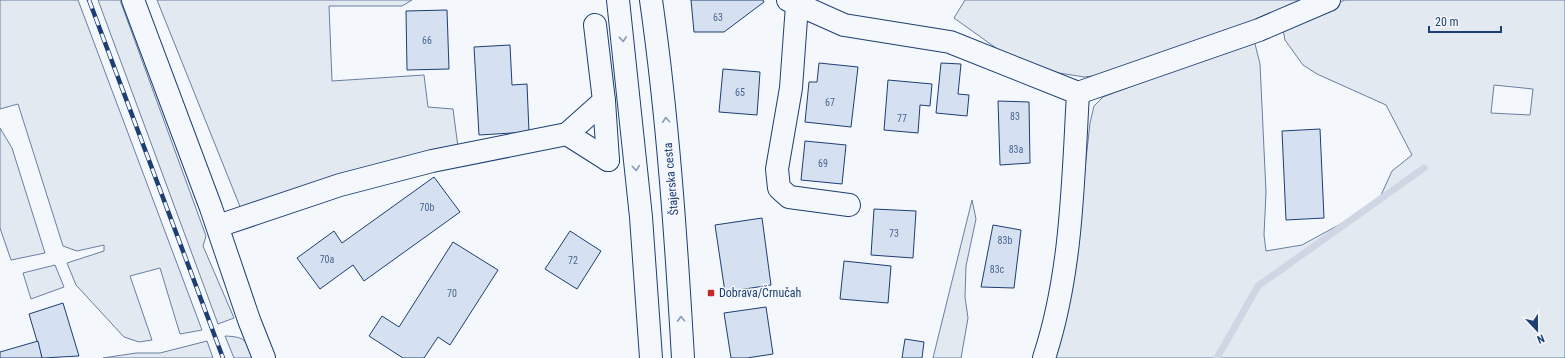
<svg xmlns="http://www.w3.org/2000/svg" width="1565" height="358" viewBox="0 0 1565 358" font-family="'Roboto Condensed',sans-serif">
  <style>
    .green { fill: #e3e9f0; stroke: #687fa3; fill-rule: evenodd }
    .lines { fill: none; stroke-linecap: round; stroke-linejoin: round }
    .stream { stroke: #cfd7e4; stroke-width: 7 }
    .building { fill: #d5e0f0; stroke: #1d3f73 }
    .street-casing { stroke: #1d3f73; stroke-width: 24 }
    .primary-casing { stroke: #1d3f73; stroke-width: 24 }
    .street { stroke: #f4f7fb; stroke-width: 22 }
    .primary { stroke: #f4f7fb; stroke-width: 22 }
    .rail-casing { stroke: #1d3f73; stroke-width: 4.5 }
    .rail { stroke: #f4f7fb; stroke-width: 3; stroke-dasharray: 9; stroke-linecap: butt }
    .oneway { stroke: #889bb7 }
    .poi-dot { fill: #c62828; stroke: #f4f7fb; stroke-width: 1.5 }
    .labels { text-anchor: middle; stroke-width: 3; stroke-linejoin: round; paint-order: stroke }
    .number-label { font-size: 10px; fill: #4b6792 }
    .street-label { font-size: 12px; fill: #1d3f73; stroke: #f4f7fb }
    .poi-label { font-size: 12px; fill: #1d3f73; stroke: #f4f7fb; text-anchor: start }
  </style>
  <rect width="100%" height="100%" fill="#f4f7fb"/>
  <!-- green -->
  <g class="green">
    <path d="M 0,0 L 78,0 L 202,330 L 180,334 L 160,268 L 130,276 L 152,340 L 139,342 L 124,337 L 76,285 L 67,263 L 104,251 L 104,245 L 77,251 L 63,246 L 18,104 L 0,109 Z"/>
    <path d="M 98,0 L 120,0 L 206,236 L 203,246 L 234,318 L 218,324 Z"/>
    <path d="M 157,0 L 412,0 L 402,6 L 329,6 L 332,81 L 424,75 L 428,107 L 453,109 L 458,147 L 241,209 Z"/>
    <path d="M 965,0 L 1302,0 L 1212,40 L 1120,73 L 1084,77 L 1059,73 L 1003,53 L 954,18 Z"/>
    <path d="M 1345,0 L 1565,0 L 1565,358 L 1054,358 L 1075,259 L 1090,123 L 1094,106 L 1103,97 L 1254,40 L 1260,64 L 1266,192 L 1264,235 L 1266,251 L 1302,245 L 1377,204 L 1392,171 L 1412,155 L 1386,105 L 1317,74 L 1303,65 L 1285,40 L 1282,24 ZM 1494,85 L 1533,89 L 1530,115 L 1491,113 Z"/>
    <path d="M 0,128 L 12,148 L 45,253 L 11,260 L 0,228 Z"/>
    <path d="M 972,200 L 976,219 L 966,266 L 965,297 L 968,318 L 961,358 L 933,358 Z"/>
    <path d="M 55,265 L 64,287 L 31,299 L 23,273 Z"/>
    <path d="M 225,336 C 246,337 246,340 253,358 L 234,358 Z"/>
    <path d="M 207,341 L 213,358 L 103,358 L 136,353 L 160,353 Z"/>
  </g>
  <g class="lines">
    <!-- stream -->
    <path class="stream" d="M 1217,358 L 1258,286 L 1424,168"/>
  </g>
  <!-- building -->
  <g class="building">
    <path d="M 691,0 L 763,0 L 764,2 L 724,32 L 694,32 Z"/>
    <path d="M 447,10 L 449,69 L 407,70 L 406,11 Z"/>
    <path d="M 510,45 L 512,85 L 527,84 L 529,132 L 479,135 L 474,47 Z"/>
    <path d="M 819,63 L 858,67 L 851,127 L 805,122 L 809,82 L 817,82 Z"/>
    <path d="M 941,63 L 961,64 L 958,94 L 969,95 L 967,116 L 936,113 Z"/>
    <path d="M 723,69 L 760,72 L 757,115 L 719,112 Z"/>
    <path d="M 888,80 L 932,84 L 930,106 L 920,105 L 918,133 L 884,130 Z"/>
    <path d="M 998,101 L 1029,102 L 1030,163 L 1000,165 Z"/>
    <path d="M 1320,129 L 1324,218 L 1286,220 L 1282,131 Z"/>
    <path d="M 805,141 L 846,145 L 842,184 L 801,180 Z"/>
    <path d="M 434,177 L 460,212 L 364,281 L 353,265 L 320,289 L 297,258 L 334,231 L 342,243 Z"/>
    <path d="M 874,209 L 916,211 L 913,258 L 871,255 Z"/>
    <path d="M 762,218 L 771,285 L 725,292 L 715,225 Z"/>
    <path d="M 993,225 L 1021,230 L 1014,288 L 981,287 Z"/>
    <path d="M 570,231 L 601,251 L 577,289 L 545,269 Z"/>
    <path d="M 453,242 L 498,270 L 450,345 L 438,337 L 424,358 L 403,358 L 369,336 L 382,316 L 399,327 Z"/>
    <path d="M 844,261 L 891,266 L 888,303 L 840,299 Z"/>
    <path d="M 63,303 L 79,356 L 42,358 L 29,314 Z"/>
    <path d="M 766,307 L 773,354 L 747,358 L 731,358 L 724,313 Z"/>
    <path d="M 905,339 L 924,342 L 922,358 L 902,358 Z"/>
    <path d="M 38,341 L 42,358 L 0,358 L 0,352 Z"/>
  </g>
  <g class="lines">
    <!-- street casing -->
    <g class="street-casing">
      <g id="street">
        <path d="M 133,0 L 211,208 L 249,320 L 264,358"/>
        <path d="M 788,0 L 844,25 L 950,42 L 1078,93 C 1073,181 1072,273 1044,358"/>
        <path d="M 797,5 L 791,88 L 777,169 L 779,188 L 789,197 L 849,205"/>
        <path d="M 1078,93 L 1259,30 L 1329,0"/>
        <path d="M 604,101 L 608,160"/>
        <path d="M 567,134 L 604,101 L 595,25"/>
        <path d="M 218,226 L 340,185 L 432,161 L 567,134 L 608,160"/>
      </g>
    </g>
    <!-- primary casing -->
    <g class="primary-casing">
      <g id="primary">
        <path d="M 618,0 L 641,217 L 651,358"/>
        <path d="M 651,0 C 668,119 676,238 683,358"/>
      </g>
    </g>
    <!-- street -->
    <use href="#street" class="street"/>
    <!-- primary -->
    <use href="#primary" class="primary"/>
    <!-- rail casing -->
    <g class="rail-casing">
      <path id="rail" d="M 89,0 L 223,358"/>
    </g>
    <!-- rail -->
    <use href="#rail" class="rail"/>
  </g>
  <!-- one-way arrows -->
  <defs><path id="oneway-chevron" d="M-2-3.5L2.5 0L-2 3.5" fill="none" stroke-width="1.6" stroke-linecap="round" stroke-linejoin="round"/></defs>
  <g class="oneway">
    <use href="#oneway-chevron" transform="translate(623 39) rotate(84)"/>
    <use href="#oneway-chevron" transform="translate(666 120) rotate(-95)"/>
    <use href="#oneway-chevron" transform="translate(636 168) rotate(84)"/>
    <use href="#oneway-chevron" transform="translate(681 319) rotate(-93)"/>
  </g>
  <!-- markers -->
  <rect class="poi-dot" x="707" y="289" width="8" height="8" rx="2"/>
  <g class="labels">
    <!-- number labels -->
    <g class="number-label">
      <text x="718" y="21">63</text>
      <text x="427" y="44">66</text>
      <text x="740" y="96">65</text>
      <text x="830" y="106">67</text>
      <text x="1015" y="120">83</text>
      <text x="902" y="122">77</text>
      <text x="1016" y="153">83a</text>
      <text x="823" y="167">69</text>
      <text x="427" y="211">70b</text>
      <text x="894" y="237">73</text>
      <text x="1005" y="244">83b</text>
      <text x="327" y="263">70a</text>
      <text x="573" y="264">72</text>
      <text x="997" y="273">83c</text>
      <text x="452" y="297">70</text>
    </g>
    <!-- street labels -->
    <g class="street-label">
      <text transform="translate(671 179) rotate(-95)" y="4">Štajerska cesta</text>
    </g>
    <!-- poi labels -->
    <g class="poi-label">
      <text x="719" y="297">Dobrava/Črnučah</text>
    </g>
  </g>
  <!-- north arrow -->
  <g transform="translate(1537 330) rotate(158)" stroke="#f4f7fb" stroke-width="3" paint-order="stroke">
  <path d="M0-3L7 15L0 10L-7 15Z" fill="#1d3f73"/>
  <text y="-6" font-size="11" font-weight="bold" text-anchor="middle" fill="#1d3f73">N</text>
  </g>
  <!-- scale -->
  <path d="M1429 26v6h72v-6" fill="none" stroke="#1d3f73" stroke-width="2"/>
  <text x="1435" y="26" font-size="12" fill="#1d3f73" stroke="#f4f7fb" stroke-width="3" paint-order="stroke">20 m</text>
</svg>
